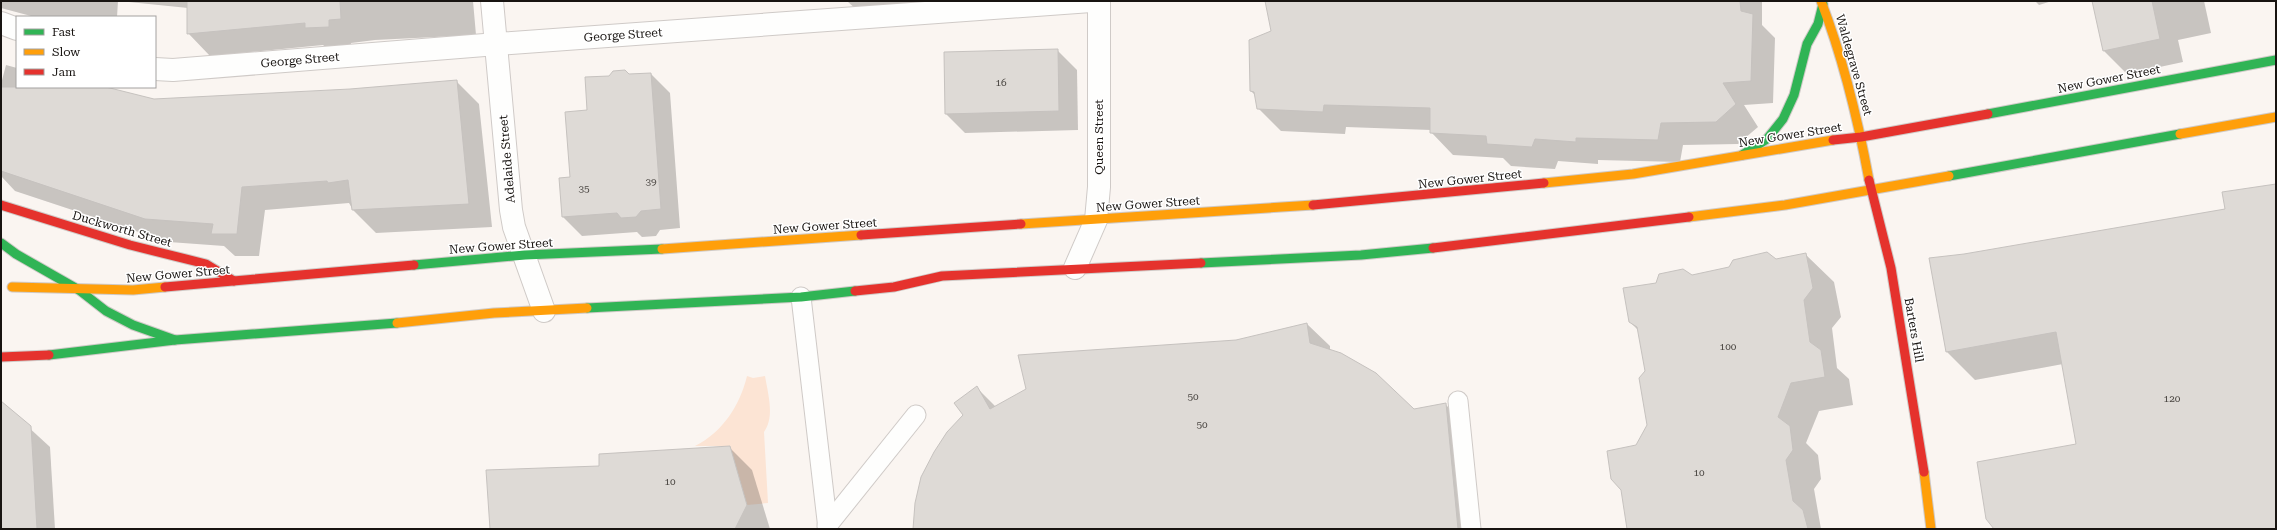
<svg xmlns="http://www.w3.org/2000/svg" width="2277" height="530" viewBox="0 0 2277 530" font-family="'Roboto Serif',serif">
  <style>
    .green { fill: #fce4d4 }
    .shadow { fill: #0003 }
    .building { fill: #dedad6; stroke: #c6c2bf }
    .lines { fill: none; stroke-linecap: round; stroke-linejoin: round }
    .lane-casing { stroke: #cfcac7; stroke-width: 21 }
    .street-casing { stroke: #cfcac7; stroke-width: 24 }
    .fast-casing { stroke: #cfcac7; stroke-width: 11 }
    .slow-casing { stroke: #cfcac7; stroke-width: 11 }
    .jam-casing { stroke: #cfcac7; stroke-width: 11 }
    .lane { stroke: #fefefd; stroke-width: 19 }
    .street { stroke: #fefefd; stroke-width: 22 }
    .fast { stroke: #30b455; stroke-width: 9 }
    .slow { stroke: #ff9f0a; stroke-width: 9 }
    .jam { stroke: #e5322d; stroke-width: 9 }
    .labels { text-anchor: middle; stroke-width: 3; stroke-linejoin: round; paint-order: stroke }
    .number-label { font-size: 10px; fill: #4a4642 }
    .street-label { font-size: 12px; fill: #181411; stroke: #fff }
  </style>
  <rect width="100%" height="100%" fill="#faf5f1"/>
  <!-- green -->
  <path class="green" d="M 747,376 L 753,378 L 765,376 C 768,394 775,417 764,432 L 768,503 L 747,505 L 730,446 L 695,446 C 723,432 740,405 747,376 Z"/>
  <!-- shadow -->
  <g class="shadow">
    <path d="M 1,1 L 118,1 L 117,17 L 31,16 L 1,8 Z"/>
    <path d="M 119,1 L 473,1 L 476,35 L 375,40 L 351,43 L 351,49 L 329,50 L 323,45 L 210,56 L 188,33 L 188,8 Z"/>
    <path d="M 847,1 L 1045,1 L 859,12 Z"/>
    <path d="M 1268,1 L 1762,1 L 1762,25 L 1775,38 L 1773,103 L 1744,105 L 1758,127 L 1738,144 L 1683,145 L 1680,162 L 1598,160 L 1598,164 L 1558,161 L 1555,169 L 1511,166 L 1503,158 L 1453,155 L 1431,132 L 1431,130 L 1346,127 L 1345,134 L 1281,131 L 1258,108 L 1256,96 L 1251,91 L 1272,32 Z"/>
    <path d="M 2035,1 L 2052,1 L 2039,5 Z"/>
    <path d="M 2093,1 L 2204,1 L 2211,33 L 2178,40 L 2183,62 L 2127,74 L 2104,51 Z"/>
    <path d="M 1057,50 L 1077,70 L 1078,130 L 965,133 L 946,114 Z"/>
    <path d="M 6,65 L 17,68 L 17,87 L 100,87 L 154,100 L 350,90 L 456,81 L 479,104 L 492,227 L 376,233 L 353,210 L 349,203 L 265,210 L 259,256 L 235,256 L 224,246 L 169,242 L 15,191 L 1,176 L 1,84 Z"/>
    <path d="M 651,74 L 670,93 L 680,228 L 660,230 L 656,236 L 642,237 L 637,232 L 582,236 L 563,217 L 560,179 L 571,178 L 589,111 L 629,75 Z"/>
    <path d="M 2276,186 L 2276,529 L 1995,529 L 2077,445 L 2063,364 L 1975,380 L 1946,351 L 1965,255 L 2227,209 Z"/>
    <path d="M 1805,254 L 1834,282 L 1841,317 L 1832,328 L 1837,368 L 1849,379 L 1853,405 L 1819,411 L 1806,443 L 1818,455 L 1821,479 L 1814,489 L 1821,529 L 1628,529 L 1637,446 L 1648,426 L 1646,371 L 1639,331 L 1630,322 L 1692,276 Z"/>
    <path d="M 1307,324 L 1330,346 L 1330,351 L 1414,410 L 1445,404 L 1468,427 L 1478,529 L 914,529 L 977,388 L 996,407 Z"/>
    <path d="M 1,402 L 50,447 L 55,529 L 1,529 Z"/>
    <path d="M 729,447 L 752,470 L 770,529 L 490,529 L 600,467 Z"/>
  </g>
  <!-- building -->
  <g class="building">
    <path d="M 187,1 L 340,1 L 341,19 L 329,20 L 329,27 L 305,28 L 305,23 L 187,34 Z"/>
    <path d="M 1265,1 L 1740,1 L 1741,11 L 1753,14 L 1751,81 L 1723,83 L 1736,104 L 1716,122 L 1661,123 L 1658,140 L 1576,138 L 1576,142 L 1535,139 L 1532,147 L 1487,144 L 1486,136 L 1430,133 L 1430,108 L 1324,105 L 1323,112 L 1257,109 L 1254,92 L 1250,91 L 1249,40 L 1271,31 Z"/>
    <path d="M 2092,1 L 2152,1 L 2160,39 L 2103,51 Z"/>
    <path d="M 1058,49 L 1059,111 L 945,114 L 944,52 Z"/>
    <path d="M 625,70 L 629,74 L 651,73 L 661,209 L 641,211 L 636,217 L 621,218 L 617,213 L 562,217 L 559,178 L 570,177 L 565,112 L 587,110 L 585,77 L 609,76 L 613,71 Z"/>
    <path d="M 457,80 L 469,204 L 352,210 L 348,180 L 328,183 L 327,181 L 242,187 L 237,234 L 211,234 L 213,224 L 145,219 L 1,171 L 1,87 L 106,87 L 154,99 L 350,89 Z"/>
    <path d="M 2276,184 L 2276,529 L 1994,529 L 1986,519 L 1977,462 L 2076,444 L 2056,332 L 1946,352 L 1929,258 L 1964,254 L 2225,209 L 2222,192 Z"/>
    <path d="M 1767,252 L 1776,259 L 1806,253 L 1813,288 L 1804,300 L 1810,342 L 1821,350 L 1825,377 L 1791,383 L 1778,417 L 1790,426 L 1793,450 L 1786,460 L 1793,501 L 1803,510 L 1808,529 L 1627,529 L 1621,490 L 1611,479 L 1607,451 L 1636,445 L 1647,425 L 1639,378 L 1645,371 L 1637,327 L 1629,322 L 1623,288 L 1656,283 L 1659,274 L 1683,269 L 1692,275 L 1729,267 L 1733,260 Z"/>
    <path d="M 1307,323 L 1310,343 L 1341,353 L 1376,373 L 1414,409 L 1446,403 L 1458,529 L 913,529 L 915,503 L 921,477 L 934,452 L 947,432 L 963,415 L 954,403 L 977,386 L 990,409 L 1026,389 L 1018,355 L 1236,340 Z"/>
    <path d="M 1,401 L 31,426 L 37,529 L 1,529 Z"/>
    <path d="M 730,446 L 747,505 L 735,529 L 490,529 L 486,470 L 599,466 L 599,454 Z"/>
  </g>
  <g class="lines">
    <!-- lane casing -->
    <g class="lane-casing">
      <g id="lane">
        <path d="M 801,297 L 828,529"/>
        <path d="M 1458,401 L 1471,529"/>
        <path d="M 827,526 L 916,415"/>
      </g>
    </g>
    <!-- street casing -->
    <g class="street-casing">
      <g id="street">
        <path d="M 492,1 L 511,210 L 514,227 L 544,311"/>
        <path d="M 1,23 L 17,29"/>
        <path d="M 155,69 L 173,70 L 497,44 L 1091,1"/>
        <path d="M 1075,268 L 1096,220 L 1099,187 L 1099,1"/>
      </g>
    </g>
    <!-- fast casing -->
    <g class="fast-casing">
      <g id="fast">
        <path d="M 1988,114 L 2276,60"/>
        <path d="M 1742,155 L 1767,139 L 1783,119 L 1794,95 L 1807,44 L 1818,24 L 1823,4"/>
        <path d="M 1949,176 L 2180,134"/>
        <path d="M 1,243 L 16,254 L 79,290 L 106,311 L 133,325 L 175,340"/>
        <path d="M 1201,263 L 1361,255 L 1433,248"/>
        <path d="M 414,265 L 525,255 L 662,249"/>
        <path d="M 587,308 L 801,297 L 855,291"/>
        <path d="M 49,355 L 175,340 L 397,323"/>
      </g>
    </g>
    <!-- slow casing -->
    <g class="slow-casing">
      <g id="slow">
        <path d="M 1821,1 C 1843,58 1858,120 1869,180"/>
        <path d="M 2180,134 L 2276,117"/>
        <path d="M 1544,183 L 1633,174 L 1833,140"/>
        <path d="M 1689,217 L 1785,205 L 1949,176"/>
        <path d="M 1021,224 L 1313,205"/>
        <path d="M 662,249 L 861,235"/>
        <path d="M 12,287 L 133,290 L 165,287"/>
        <path d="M 397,323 L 494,313 L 587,308"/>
        <path d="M 1924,472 L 1931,529"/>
      </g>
    </g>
    <!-- jam casing -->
    <g class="jam-casing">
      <g id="jam">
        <path d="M 1833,140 L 1861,137 L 1988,114"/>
        <path d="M 1869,180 L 1891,268 L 1924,472"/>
        <path d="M 1,205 L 130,245 L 206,264 L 234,281"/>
        <path d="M 1313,205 L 1544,183"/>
        <path d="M 861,235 L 1021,224"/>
        <path d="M 1433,248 L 1689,217"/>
        <path d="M 165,287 L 414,265"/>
        <path d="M 855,291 L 894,287 L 942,276 L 1201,263"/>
        <path d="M 1,357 L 49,355"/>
      </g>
    </g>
    <!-- lane -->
    <use href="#lane" class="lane"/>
    <!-- street -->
    <use href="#street" class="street"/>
    <!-- fast -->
    <use href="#fast" class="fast"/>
    <!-- slow -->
    <use href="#slow" class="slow"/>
    <!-- jam -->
    <use href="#jam" class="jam"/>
  </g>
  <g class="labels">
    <!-- number labels -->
    <g class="number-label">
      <text x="1001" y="86">16</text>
      <text x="651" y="185">39</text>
      <text x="584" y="192">35</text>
      <text x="1728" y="350">100</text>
      <text x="1193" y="400">50</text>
      <text x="2172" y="402">120</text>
      <text x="1202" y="428">50</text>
      <text x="1699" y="476">10</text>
      <text x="670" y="485">10</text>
    </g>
    <!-- street labels -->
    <g class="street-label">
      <text transform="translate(623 35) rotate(-4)" y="4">George Street</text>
      <text transform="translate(300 60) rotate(-5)" y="4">George Street</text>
      <text transform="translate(1854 65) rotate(74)" y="4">Waldegrave Street</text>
      <text transform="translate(2109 79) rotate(-11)" y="4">New Gower Street</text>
      <text transform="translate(1790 135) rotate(-9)" y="4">New Gower Street</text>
      <text transform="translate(1099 137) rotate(-90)" y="4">Queen Street</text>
      <text transform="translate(507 159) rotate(-95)" y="4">Adelaide Street</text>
      <text transform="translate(1470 179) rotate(-6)" y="4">New Gower Street</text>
      <text transform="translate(1148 204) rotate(-4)" y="4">New Gower Street</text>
      <text transform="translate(825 226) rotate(-4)" y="4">New Gower Street</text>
      <text transform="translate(122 229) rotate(16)" y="4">Duckworth Street</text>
      <text transform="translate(501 246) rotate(-4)" y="4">New Gower Street</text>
      <text transform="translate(178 274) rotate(-5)" y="4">New Gower Street</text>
      <text transform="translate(1914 330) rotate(80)" y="4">Barters Hill</text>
    </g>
  </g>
  <!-- border -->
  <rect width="2277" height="530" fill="none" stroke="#181411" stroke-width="4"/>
  <!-- legend -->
  <rect x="16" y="16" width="140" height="72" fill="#ffffff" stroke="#a3a1a0"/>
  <rect x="24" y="29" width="20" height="6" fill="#30b455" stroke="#a3a1a0"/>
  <text x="52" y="36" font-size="12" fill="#181411">Fast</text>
  <rect x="24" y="49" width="20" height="6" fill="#ff9f0a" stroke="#a3a1a0"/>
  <text x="52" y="56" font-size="12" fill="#181411">Slow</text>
  <rect x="24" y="69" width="20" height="6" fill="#e5322d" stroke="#a3a1a0"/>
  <text x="52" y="76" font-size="12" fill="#181411">Jam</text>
</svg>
